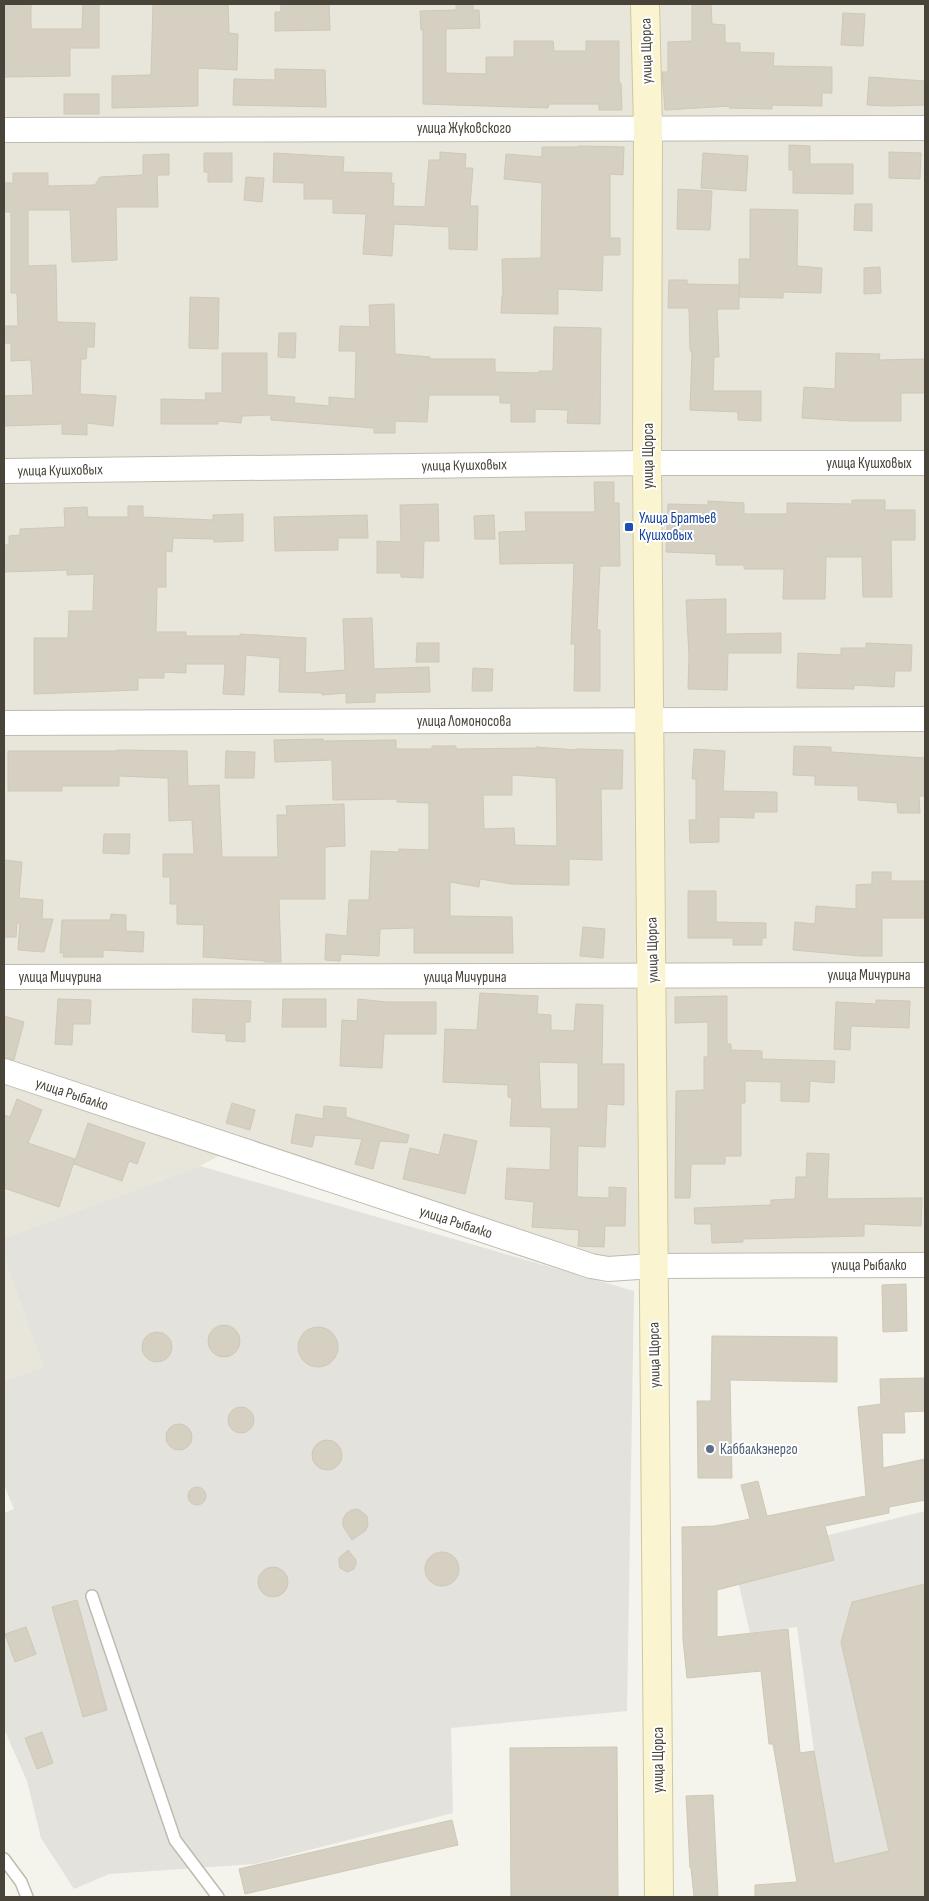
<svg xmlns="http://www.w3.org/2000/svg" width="929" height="1901" viewBox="0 0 929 1901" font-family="'Sofia Sans Condensed',sans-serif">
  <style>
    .residential { fill: #e8e5da }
    .industrial { fill: #e4e2dd }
    .building { fill: #d5d0c2; stroke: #cfc8b6; fill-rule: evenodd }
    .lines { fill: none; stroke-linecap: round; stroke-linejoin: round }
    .lane-casing { stroke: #bfbbaf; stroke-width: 14 }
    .street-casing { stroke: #bfbbaf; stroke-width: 26 }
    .secondary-casing { stroke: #cfc89f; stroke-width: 30 }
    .lane { stroke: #fff; stroke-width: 11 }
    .street { stroke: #fff; stroke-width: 24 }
    .secondary { stroke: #faf5d0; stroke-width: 28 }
    .transit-dot { fill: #1a4fb4; stroke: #fff; stroke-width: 2 }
    .service-dot { fill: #5c6f8a; stroke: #fff; stroke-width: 2 }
    .labels { text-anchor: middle; stroke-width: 4; stroke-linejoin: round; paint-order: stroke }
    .street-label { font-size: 15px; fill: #48443a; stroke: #fff }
    .transit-label { font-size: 15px; fill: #164399; stroke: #fff; text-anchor: start }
    .service-label { font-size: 15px; fill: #4e5e75; stroke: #fff; text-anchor: start }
  </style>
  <rect width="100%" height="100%" fill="#f4f3ec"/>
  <!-- residential -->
  <g class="residential">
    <path d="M 4,4 L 925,4 L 925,1265 L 623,1269 L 233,1148 L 200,1166 L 4,1238 Z"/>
    <path d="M 4,1257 L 43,1367 L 4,1381 Z"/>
  </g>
  <!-- industrial -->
  <g class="industrial">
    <path d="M 200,1166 L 634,1291 L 627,1711 L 451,1728 L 453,1813 L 255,1864 L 109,1874 L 74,1889 L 41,1838 L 27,1781 L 4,1729 L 4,1513 L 14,1509 L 4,1485 L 4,1381 L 43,1367 L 4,1257 L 4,1238 Z"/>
    <path d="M 925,1511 L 925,1897 L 800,1897 L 775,1757 L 814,1751 L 797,1627 L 750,1633 L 733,1559 Z"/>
  </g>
  <!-- building -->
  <g class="building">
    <path d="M 4,4 L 31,4 L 31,29 L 82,29 L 83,4 L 99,4 L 99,48 L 70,48 L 70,76 L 4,77 Z"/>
    <path d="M 153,4 L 228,4 L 229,33 L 238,34 L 237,70 L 198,68 L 198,106 L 112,108 L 112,76 L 151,75 Z"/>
    <path d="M 281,4 L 329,4 L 330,30 L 275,31 L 275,12 L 281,12 Z"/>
    <path d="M 456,4 L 473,4 L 473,10 L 479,10 L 480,28 L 446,29 L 446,73 L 486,74 L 486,57 L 514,57 L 514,41 L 553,41 L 554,51 L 586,51 L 586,41 L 619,41 L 619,83 L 621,83 L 622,110 L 599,110 L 599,104 L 549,104 L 548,108 L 423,104 L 423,30 L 421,30 L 420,11 L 456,10 Z"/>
    <path d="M 692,4 L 711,4 L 712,24 L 725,25 L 725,43 L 740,43 L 740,52 L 774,53 L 773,66 L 832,67 L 832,93 L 822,93 L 822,106 L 772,105 L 772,109 L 729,108 L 730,106 L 665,110 L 662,72 L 668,72 L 668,42 L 692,41 Z"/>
    <path d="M 843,13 L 865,14 L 863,46 L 841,45 Z"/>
    <path d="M 275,69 L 325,70 L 326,107 L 233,105 L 234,79 L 275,80 Z"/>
    <path d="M 869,77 L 925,81 L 925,105 L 888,106 L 867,105 Z"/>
    <rect x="64" y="94" width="35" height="20"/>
    <path d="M 789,145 L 810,146 L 810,164 L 853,164 L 853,194 L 793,193 L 793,170 L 789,170 Z"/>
    <path d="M 578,146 L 624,147 L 623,175 L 610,174 L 610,238 L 620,238 L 620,255 L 603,255 L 602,291 L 558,289 L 558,314 L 501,313 L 502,296 L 503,296 L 502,259 L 541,258 L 542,183 L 504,179 L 506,154 L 542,157 L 542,147 L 578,147 Z"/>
    <path d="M 440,152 L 466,154 L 465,168 L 473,168 L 470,206 L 478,206 L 477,250 L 449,249 L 449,227 L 394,224 L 392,256 L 363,254 L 366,214 L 333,213 L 333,199 L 304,199 L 304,183 L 273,182 L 274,153 L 344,157 L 343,172 L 392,173 L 391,183 L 394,183 L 393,206 L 425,207 L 429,160 L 440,160 Z"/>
    <path d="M 889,152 L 921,153 L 920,179 L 889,178 Z"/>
    <path d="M 204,153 L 232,153 L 232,182 L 208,182 L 208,172 L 204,172 Z"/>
    <path d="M 703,153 L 748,156 L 746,191 L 701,188 Z"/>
    <path d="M 169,154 L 169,175 L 157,175 L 158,207 L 116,207 L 117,260 L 72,262 L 70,210 L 28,210 L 28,266 L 56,265 L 57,322 L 95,323 L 94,347 L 87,347 L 86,359 L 81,359 L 80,394 L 116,396 L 113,426 L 87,423 L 87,435 L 62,434 L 62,424 L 4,426 L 4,396 L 33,395 L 31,360 L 11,361 L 11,343 L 4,343 L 4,326 L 18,326 L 17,293 L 11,293 L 11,212 L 4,212 L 4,183 L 13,183 L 13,173 L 48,173 L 48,186 L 95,185 L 100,177 L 143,175 L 143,155 Z"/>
    <path d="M 246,177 L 264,178 L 262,202 L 244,200 Z"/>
    <path d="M 678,189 L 712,191 L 710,230 L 677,229 Z"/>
    <path d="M 855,204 L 872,204 L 872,231 L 854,230 Z"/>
    <path d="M 750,209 L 798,210 L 797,266 L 822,268 L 821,293 L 783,292 L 783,298 L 739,297 L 739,259 L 750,259 Z"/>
    <path d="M 880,267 L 881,293 L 864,294 L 864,268 Z"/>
    <path d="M 669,280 L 687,280 L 687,284 L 739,285 L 739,309 L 717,309 L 719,357 L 714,357 L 713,391 L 761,391 L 761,421 L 738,420 L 738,412 L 690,410 L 692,351 L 690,351 L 689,308 L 668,308 Z"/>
    <path d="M 190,297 L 219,298 L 218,349 L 189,348 Z"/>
    <path d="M 394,304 L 395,354 L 430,357 L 430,359 L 495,359 L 495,372 L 539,373 L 539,371 L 553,371 L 554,327 L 601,328 L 600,424 L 567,423 L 568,410 L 535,409 L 535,422 L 511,422 L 511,403 L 500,403 L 500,395 L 429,395 L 427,422 L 395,421 L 395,433 L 374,433 L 374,428 L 271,420 L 271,415 L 242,416 L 241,423 L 218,421 L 218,424 L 161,424 L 161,399 L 206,400 L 205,393 L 222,393 L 222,353 L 267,353 L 267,395 L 295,397 L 294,403 L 329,406 L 329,397 L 355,399 L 356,351 L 339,351 L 340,326 L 370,327 L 369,305 Z"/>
    <path d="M 279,333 L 296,333 L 295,358 L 278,357 Z"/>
    <path d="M 836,353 L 880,354 L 879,360 L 925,359 L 925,393 L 901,393 L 901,421 L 851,421 L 802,418 L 804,387 L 835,389 Z"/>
    <path d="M 594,482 L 614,482 L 614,503 L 619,503 L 620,566 L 600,566 L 597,630 L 600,630 L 600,691 L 574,691 L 575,644 L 571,644 L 574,563 L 500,564 L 499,532 L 526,531 L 525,512 L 595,512 Z"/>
    <path d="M 852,500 L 885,500 L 885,510 L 915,510 L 915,540 L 891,540 L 892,597 L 863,597 L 862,557 L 826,557 L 825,599 L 783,599 L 784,569 L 744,569 L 744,565 L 716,565 L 716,554 L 666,552 L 668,504 L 708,505 L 708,501 L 744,503 L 744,514 L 787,514 L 787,503 L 852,504 Z"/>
    <path d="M 438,504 L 439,541 L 424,541 L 423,578 L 401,577 L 401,573 L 377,573 L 377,541 L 401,542 L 400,505 Z"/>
    <path d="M 128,506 L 143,506 L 143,517 L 213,520 L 213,515 L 243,514 L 243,541 L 214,542 L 214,539 L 173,538 L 172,552 L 166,551 L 166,587 L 157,587 L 156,632 L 186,632 L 186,636 L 240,636 L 240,634 L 306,638 L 305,673 L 345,670 L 343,619 L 372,618 L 374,669 L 429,667 L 430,692 L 375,693 L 375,702 L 346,703 L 346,693 L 322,695 L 322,693 L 279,692 L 280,658 L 246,655 L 244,695 L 223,694 L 225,664 L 186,664 L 186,673 L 164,672 L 164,678 L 138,678 L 138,690 L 34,694 L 34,638 L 68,638 L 69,611 L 93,611 L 94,574 L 67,575 L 67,570 L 4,572 L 4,545 L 9,545 L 9,536 L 20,535 L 20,529 L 65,527 L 64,508 L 87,507 L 88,517 L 128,517 Z"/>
    <path d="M 367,515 L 368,538 L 338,538 L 338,550 L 275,551 L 274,517 Z"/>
    <path d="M 494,515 L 495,539 L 475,539 L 474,516 Z"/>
    <path d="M 726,599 L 726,634 L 781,633 L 781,653 L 728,653 L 727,690 L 688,689 L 689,656 L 686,600 Z"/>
    <path d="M 417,643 L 439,643 L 439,662 L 416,662 Z"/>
    <path d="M 866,643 L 912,645 L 911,671 L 895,671 L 894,687 L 854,685 L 854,689 L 797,688 L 798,653 L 841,655 L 841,648 L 866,648 Z"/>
    <path d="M 473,668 L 493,669 L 492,691 L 472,691 Z"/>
    <path d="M 323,739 L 323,741 L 396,740 L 396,749 L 432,749 L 432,746 L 456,746 L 456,749 L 536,748 L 536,747 L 576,750 L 576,749 L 623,750 L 622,789 L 601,789 L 602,860 L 569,859 L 569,885 L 511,884 L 480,879 L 479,887 L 450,882 L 450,916 L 512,917 L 513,953 L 414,953 L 414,928 L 380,929 L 379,956 L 341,954 L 340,961 L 325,960 L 326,934 L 347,936 L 349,900 L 369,900 L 371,851 L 399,852 L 399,849 L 429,850 L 429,803 L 397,802 L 397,799 L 333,800 L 332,760 L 275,762 L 274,740 ZM 512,775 L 556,778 L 557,846 L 515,845 L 514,828 L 484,829 L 483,795 L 512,795 Z"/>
    <path d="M 794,746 L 831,747 L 831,752 L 925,758 L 925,796 L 919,796 L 920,813 L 898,813 L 897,803 L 858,800 L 858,786 L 815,785 L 815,776 L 793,775 Z"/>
    <path d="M 694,749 L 725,751 L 723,791 L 777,792 L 777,812 L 754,812 L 754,818 L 719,817 L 719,842 L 690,843 L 689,820 L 696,820 L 696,779 L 692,779 Z"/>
    <path d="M 117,750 L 187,751 L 188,786 L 219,785 L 222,857 L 278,857 L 277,815 L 287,815 L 286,806 L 344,804 L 345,846 L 325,847 L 325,899 L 279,899 L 281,962 L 265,962 L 265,961 L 203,957 L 204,925 L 177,924 L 177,904 L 170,904 L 170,877 L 163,877 L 163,854 L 194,854 L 192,820 L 169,821 L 168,778 L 119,776 L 119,786 L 62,786 L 62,791 L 8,791 L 8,751 L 117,751 Z"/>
    <path d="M 226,751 L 255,752 L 254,778 L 225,778 Z"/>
    <path d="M 104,834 L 130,834 L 129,854 L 103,853 Z"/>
    <path d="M 4,860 L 22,862 L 19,898 L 43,900 L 42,919 L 53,919 L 44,952 L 18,950 L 20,923 L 17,923 L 16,937 L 4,937 Z"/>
    <path d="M 872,872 L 891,872 L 891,881 L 925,881 L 925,918 L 882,918 L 882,956 L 861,956 L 793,950 L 795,922 L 815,924 L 816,906 L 856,909 L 856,885 L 872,884 Z"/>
    <path d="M 688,891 L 716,891 L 716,922 L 766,923 L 766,938 L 762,938 L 762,945 L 733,945 L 733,938 L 688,938 Z"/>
    <path d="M 111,914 L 126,915 L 126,931 L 144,932 L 143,952 L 103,950 L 103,957 L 63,957 L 64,953 L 60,953 L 62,920 L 110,920 Z"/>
    <path d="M 583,927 L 605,929 L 603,958 L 580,956 Z"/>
    <path d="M 480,993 L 538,996 L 537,1014 L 551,1015 L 551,1030 L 574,1031 L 576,1004 L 603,1005 L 602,1064 L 624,1064 L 624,1105 L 607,1104 L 605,1147 L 578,1146 L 577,1197 L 609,1198 L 609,1187 L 626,1188 L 625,1226 L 605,1226 L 604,1247 L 578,1246 L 579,1230 L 532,1227 L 534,1202 L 505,1199 L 507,1168 L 550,1170 L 551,1127 L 510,1126 L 512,1098 L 508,1097 L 508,1085 L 443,1082 L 445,1029 L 477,1030 ZM 539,1062 L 578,1063 L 578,1109 L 541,1109 Z"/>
    <path d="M 727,996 L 727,1044 L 731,1044 L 731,1050 L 762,1051 L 762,1059 L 835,1061 L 834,1083 L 810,1081 L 809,1102 L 781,1101 L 781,1082 L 745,1081 L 745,1103 L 741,1103 L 741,1156 L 725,1156 L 725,1164 L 691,1164 L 690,1198 L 675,1198 L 676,1091 L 704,1090 L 704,1057 L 708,1057 L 708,1022 L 675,1023 L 675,997 Z"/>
    <path d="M 58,999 L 91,1000 L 90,1024 L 73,1024 L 72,1045 L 55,1044 Z"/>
    <path d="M 193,999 L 251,1001 L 250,1022 L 245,1022 L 245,1042 L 226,1041 L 226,1034 L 192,1032 Z"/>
    <path d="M 283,999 L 326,999 L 326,1027 L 282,1027 Z"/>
    <path d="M 358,999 L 386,1002 L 436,1002 L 436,1034 L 384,1034 L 382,1068 L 340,1066 L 342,1020 L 357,1021 Z"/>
    <path d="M 876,1000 L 910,1001 L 909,1028 L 851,1026 L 850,1050 L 834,1049 L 836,1002 L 876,1004 Z"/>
    <path d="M 4,1016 L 24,1022 L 14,1060 L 4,1058 Z"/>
    <path d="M 17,1099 L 42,1110 L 28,1143 L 75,1159 L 59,1207 L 4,1188 L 4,1115 L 10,1117 Z"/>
    <path d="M 232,1103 L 255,1110 L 250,1130 L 226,1123 Z"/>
    <path d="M 324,1106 L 346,1108 L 346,1117 L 409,1135 L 407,1143 L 380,1141 L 373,1169 L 355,1164 L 362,1139 L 315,1135 L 312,1147 L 291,1143 L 296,1114 L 323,1119 Z"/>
    <path d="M 88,1123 L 145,1143 L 137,1164 L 129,1161 L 122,1181 L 74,1164 Z"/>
    <path d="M 444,1134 L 477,1141 L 465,1194 L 403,1179 L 410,1148 L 439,1155 Z"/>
    <path d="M 807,1153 L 829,1154 L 827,1199 L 922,1198 L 921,1226 L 864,1224 L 864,1236 L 743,1239 L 743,1242 L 712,1243 L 711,1224 L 695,1224 L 694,1208 L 771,1205 L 771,1200 L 795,1199 L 796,1177 L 806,1177 Z"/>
    <path d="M 906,1284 L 907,1331 L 883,1332 L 882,1285 Z"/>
    <circle cx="224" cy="1341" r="16"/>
    <circle cx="318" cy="1347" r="20"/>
    <circle cx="157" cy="1347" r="15"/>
    <path d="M 712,1336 L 837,1337 L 837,1382 L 730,1380 L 732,1478 L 698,1478 L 697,1401 L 711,1401 Z"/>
    <path d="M 925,1378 L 925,1411 L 904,1412 L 905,1433 L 882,1433 L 883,1468 L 925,1459 L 925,1500 L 889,1507 L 889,1513 L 825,1526 L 834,1560 L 717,1590 L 717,1637 L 788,1629 L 800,1753 L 814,1751 L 834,1864 L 889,1851 L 841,1642 L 852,1602 L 925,1584 L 925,1897 L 755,1897 L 755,1885 L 797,1882 L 773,1744 L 769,1744 L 761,1671 L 687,1678 L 683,1640 L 682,1527 L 715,1526 L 750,1519 L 741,1485 L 758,1481 L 767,1516 L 866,1496 L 858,1407 L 881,1404 L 880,1379 Z"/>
    <circle cx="241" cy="1420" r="13"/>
    <circle cx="179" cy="1437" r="13"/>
    <circle cx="327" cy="1455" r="15"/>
    <circle cx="197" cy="1496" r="9"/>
    <path d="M 358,1509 L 367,1516 L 368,1526 L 365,1531 L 352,1540 L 343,1526 L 343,1519 L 346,1514 L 351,1510 Z"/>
    <path d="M 348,1550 L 356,1560 L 356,1564 L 354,1569 L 347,1572 L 340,1568 L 339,1563 L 339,1558 Z"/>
    <circle cx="442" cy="1569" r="17"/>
    <circle cx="273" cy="1582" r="15"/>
    <path d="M 77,1600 L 107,1710 L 83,1717 L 52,1607 Z"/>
    <path d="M 26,1627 L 36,1654 L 15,1662 L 5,1634 Z"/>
    <path d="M 42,1732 L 53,1763 L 37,1769 L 25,1738 Z"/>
    <path d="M 617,1747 L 618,1897 L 511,1897 L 510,1748 Z"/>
    <path d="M 713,1795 L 718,1897 L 694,1897 L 691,1868 L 690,1868 L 686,1796 Z"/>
    <path d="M 452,1820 L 458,1845 L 245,1894 L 239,1869 Z"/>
  </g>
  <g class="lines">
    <!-- lane casing -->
    <g class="lane-casing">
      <g id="lane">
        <path d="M 92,1596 L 175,1840 L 218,1897"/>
        <path d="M 4,1859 L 21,1882 L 27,1897"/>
      </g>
    </g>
    <!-- street casing -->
    <g class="street-casing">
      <g id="street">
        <path d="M 4,130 L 925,128"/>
        <path d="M 4,471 L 647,463 L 925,463"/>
        <path d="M 4,723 L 925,719"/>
        <path d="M 4,977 L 925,975"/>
        <path d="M 4,1071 L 591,1266 L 608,1269 L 653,1266 L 925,1265"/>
      </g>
    </g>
    <!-- secondary casing -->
    <g class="secondary-casing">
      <path id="secondary" d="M 645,4 L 648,127 L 647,463 L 659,1897"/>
    </g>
    <!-- lane -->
    <use href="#lane" class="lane"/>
    <!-- street -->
    <use href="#street" class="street"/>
    <!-- secondary -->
    <use href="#secondary" class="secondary"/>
  </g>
  <!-- markers -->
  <rect class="transit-dot" x="624" y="522" width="10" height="10" rx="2.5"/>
  <circle class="service-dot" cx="710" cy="1449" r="5"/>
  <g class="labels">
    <!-- street labels -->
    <g class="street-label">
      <text transform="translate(646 51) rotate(-91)" y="5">улица Щорса</text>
      <text x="464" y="133">улица Жуковского</text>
      <text transform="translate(648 456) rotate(-90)" y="5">улица Щорса</text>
      <text x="869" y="468">улица Кушховых</text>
      <text transform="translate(464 465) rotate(-1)" y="5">улица Кушховых</text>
      <text transform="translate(60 470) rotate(-1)" y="5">улица Кушховых</text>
      <text x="464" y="726">улица Ломоносова</text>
      <text transform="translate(652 950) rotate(-91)" y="5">улица Щорса</text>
      <text x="869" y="980">улица Мичурина</text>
      <text x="60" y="982">улица Мичурина</text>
      <text x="465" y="982">улица Мичурина</text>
      <text transform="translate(72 1094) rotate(18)" y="5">улица Рыбалко</text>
      <text transform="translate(456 1222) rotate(18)" y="5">улица Рыбалко</text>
      <text x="869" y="1270">улица Рыбалко</text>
      <text transform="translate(654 1355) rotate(-91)" y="5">улица Щорса</text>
      <text transform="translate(658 1760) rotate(-90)" y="5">улица Щорса</text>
    </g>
    <!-- transit labels -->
    <g class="transit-label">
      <text x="639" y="523">Улица Братьев<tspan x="639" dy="17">Кушховых</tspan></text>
    </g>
    <!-- service labels -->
    <g class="service-label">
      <text x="720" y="1454">Каббалкэнерго</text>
    </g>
  </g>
  <!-- border -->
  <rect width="929" height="1901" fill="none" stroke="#48443a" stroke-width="10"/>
</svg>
